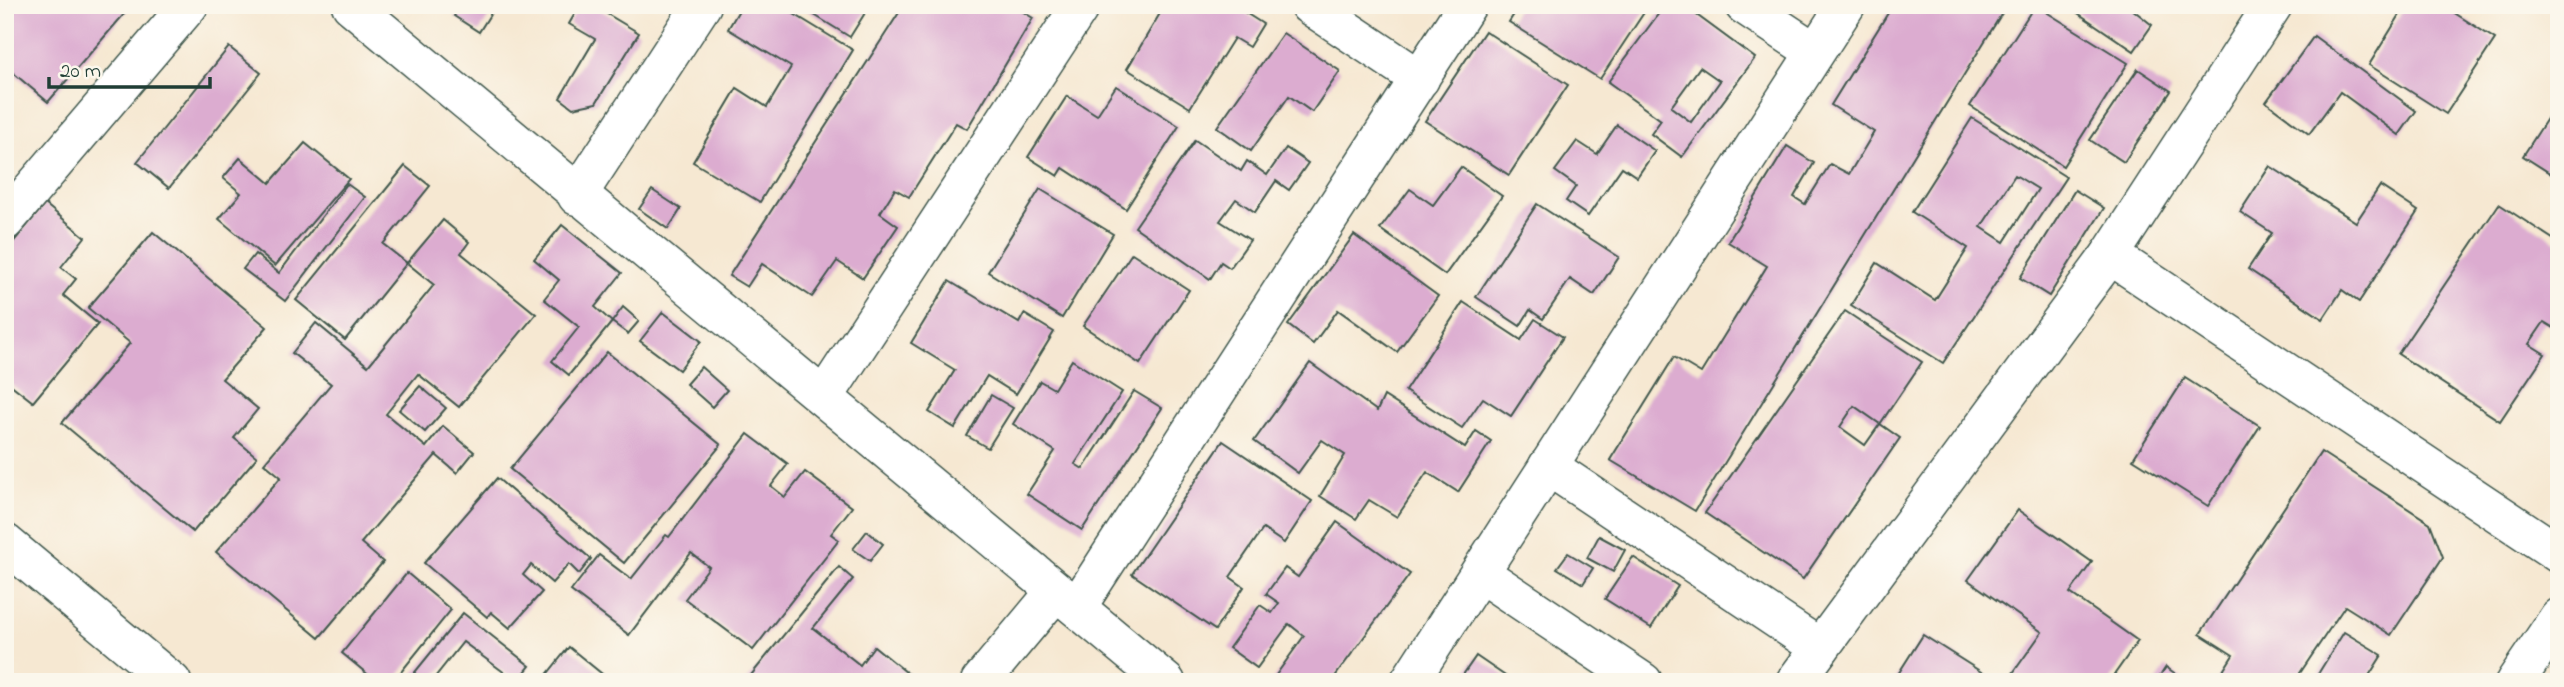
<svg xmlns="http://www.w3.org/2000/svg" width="2564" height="687" viewBox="0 0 2564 687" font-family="'Indie Flower',sans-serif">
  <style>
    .building { fill: #dcacd0; fill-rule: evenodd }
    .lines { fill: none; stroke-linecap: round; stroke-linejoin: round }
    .street-casing { stroke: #3f574c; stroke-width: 41 }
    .secondary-casing { stroke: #3f574c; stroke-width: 41 }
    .street { stroke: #fff; stroke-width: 38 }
    .secondary { stroke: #fff; stroke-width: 38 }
  </style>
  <rect width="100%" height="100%" fill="#fbf7ec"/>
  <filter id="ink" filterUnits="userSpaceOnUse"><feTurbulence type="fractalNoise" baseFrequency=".0143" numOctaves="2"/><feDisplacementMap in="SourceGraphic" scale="14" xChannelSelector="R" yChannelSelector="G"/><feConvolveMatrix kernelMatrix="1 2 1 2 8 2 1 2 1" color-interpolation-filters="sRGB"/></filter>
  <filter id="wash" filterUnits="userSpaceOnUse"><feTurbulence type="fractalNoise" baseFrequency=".00686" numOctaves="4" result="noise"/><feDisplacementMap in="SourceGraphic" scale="28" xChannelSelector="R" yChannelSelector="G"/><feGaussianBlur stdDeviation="1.57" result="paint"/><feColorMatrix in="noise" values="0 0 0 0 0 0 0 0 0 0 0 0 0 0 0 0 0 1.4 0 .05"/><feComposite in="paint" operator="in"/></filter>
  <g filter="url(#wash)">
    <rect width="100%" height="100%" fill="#f6e8d2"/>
    <g id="blocks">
      <!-- building -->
      <g class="building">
        <path d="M 5,5 L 132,5 L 48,102 L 5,66 Z"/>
        <path d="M 461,5 L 496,5 L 479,32 L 454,16 Z"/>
        <path d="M 580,5 L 592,5 L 639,33 L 596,103 L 573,108 L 560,98 L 595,39 L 569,24 Z"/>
        <path d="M 742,5 L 779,5 L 853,50 L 760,202 L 693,162 L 737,88 L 767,107 L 791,67 L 728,29 Z"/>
        <path d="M 798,5 L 870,5 L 850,37 Z"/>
        <path d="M 904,5 L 1012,5 L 1033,18 L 967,129 L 956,123 L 909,197 L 895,189 L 880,213 L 898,226 L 863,278 L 837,261 L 812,297 L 762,264 L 747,287 L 729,276 Z"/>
        <path d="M 1165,5 L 1233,5 L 1263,24 L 1249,47 L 1234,38 L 1190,108 L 1127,69 Z"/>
        <path d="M 1520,5 L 1649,5 L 1600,79 L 1509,22 Z"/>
        <path d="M 1665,5 L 1683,5 L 1755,58 L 1682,157 L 1651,134 L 1661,120 L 1608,82 ZM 1700,67 L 1720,81 L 1691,122 L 1671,107 Z"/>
        <path d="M 1893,5 L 2007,5 L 1695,511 L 1610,460 L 1674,357 L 1701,373 L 1767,266 L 1728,242 L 1787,146 L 1814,163 L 1794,197 L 1805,204 L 1830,164 L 1849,174 L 1874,132 L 1831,105 Z"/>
        <path d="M 2035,5 L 2128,63 L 2063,166 L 1970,106 Z"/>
        <path d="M 2066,5 L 2127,5 L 2152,25 L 2134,51 Z"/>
        <path d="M 2406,5 L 2442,5 L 2495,39 L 2446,114 L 2369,65 Z"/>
        <path d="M 1485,31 L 1568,85 L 1509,175 L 1425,121 Z"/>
        <path d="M 1283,33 L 1340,71 L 1312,112 L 1289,96 L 1251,151 L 1217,127 Z"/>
        <path d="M 2314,36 L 2416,111 L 2399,135 L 2340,92 L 2309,134 L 2266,102 Z"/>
        <path d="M 229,47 L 261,73 L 169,188 L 137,162 Z"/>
        <path d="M 2138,69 L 2171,91 L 2124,162 L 2090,140 Z"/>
        <path d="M 1116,86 L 1179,126 L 1126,209 L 1063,168 L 1058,176 L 1028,157 L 1067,96 L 1097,115 Z"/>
        <path d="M 2559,100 L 2559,179 L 2523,156 Z"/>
        <path d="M 1972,118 L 2066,177 L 1943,363 L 1851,305 L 1877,263 L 1935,300 L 1968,248 L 1912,212 ZM 2015,175 L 2038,189 L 2004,242 L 1981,227 Z"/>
        <path d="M 1617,125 L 1655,151 L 1637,177 L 1622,167 L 1588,216 L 1566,201 L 1576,186 L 1555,171 L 1577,141 L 1597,154 Z"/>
        <path d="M 1195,140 L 1241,171 L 1247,161 L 1267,175 L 1286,148 L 1308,163 L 1289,190 L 1276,181 L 1255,212 L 1236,199 L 1220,221 L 1250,240 L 1230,268 L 1221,262 L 1210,279 L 1135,227 Z"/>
        <path d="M 305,143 L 349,179 L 275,266 L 219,219 L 241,193 L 223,178 L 240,158 L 270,183 Z"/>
        <path d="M 405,166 L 430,186 L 383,244 L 407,263 L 443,220 L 469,242 L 461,253 L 536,314 L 459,407 L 418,374 L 386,414 L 426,447 L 443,426 L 474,452 L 457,473 L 436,455 L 361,543 L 383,562 L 319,638 L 216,552 L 281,477 L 264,463 L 331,384 L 292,353 L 316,323 L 368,366 L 434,285 L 407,263 L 345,340 L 296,300 Z"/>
        <path d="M 2270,166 L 2356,222 L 2380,186 L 2418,211 L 2359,302 L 2342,290 L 2323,319 L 2248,269 L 2272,233 L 2240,212 Z"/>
        <path d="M 1461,167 L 1502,196 L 1445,275 L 1380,229 L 1410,189 L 1433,205 Z"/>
        <path d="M 347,184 L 365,197 L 285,301 L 243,269 L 255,254 L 279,273 Z"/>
        <path d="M 1040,189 L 1113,234 L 1062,318 L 988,272 Z"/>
        <path d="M 652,190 L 681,209 L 668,229 L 639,209 Z"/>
        <path d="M 2075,190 L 2104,208 L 2049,296 L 2020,278 Z"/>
        <path d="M 45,204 L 85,237 L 61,267 L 76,279 L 63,295 L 98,324 L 33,402 L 5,380 L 5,252 Z"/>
        <path d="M 1537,204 L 1619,257 L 1594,295 L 1570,279 L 1543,319 L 1530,310 L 1520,326 L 1476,297 Z"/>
        <path d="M 2499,204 L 2559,243 L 2559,331 L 2544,322 L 2529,344 L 2545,354 L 2500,421 L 2398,354 Z"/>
        <path d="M 562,225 L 622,273 L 595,307 L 612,322 L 569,375 L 552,361 L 579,327 L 544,299 L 559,280 L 534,259 Z"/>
        <path d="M 153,232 L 267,327 L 222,379 L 258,409 L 234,438 L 257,457 L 193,532 L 62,423 L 130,343 L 88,308 Z"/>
        <path d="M 1354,235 L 1438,296 L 1397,352 L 1338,310 L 1313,344 L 1288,325 Z"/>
        <path d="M 1132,253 L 1189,290 L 1140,364 L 1083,326 Z"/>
        <path d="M 949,281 L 1019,323 L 1024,314 L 1054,332 L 1016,394 L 987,376 L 955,428 L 929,412 L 955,370 L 911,343 Z"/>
        <path d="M 1463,302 L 1521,340 L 1535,319 L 1563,337 L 1511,416 L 1483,398 L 1462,428 L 1405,391 Z"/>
        <path d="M 623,307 L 639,321 L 628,334 L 612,322 Z"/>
        <path d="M 1845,311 L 1922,362 L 1880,424 L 1854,406 L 1840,427 L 1865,445 L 1880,424 L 1900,438 L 1803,579 L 1705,513 Z"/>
        <path d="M 663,312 L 701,341 L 679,370 L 640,341 Z"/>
        <path d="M 607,352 L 721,445 L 624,563 L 510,469 Z"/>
        <path d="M 1072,360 L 1122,392 L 1075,464 L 1083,469 L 1134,391 L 1162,408 L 1082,530 L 1027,494 L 1055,451 L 1013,424 L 1040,381 L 1054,389 Z"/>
        <path d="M 1310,363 L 1377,411 L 1384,396 L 1465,448 L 1476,431 L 1491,441 L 1458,492 L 1427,472 L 1397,517 L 1369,500 L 1356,519 L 1320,496 L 1345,455 L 1322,440 L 1298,473 L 1254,441 Z"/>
        <path d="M 701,367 L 727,390 L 712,407 L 686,384 Z"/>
        <path d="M 2185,378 L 2260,426 L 2208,506 L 2133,459 Z"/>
        <path d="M 420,386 L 446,408 L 425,432 L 399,410 Z"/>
        <path d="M 991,395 L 1013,408 L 988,448 L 967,436 Z"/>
        <path d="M 748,434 L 788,464 L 771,486 L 785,497 L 805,472 L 852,507 L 831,534 L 839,540 L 753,650 L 685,599 L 709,567 L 691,553 L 629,635 L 571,591 L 599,555 L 631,579 L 666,535 L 669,537 Z"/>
        <path d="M 1223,441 L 1312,501 L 1284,543 L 1263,529 L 1230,577 L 1244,587 L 1215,630 L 1132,574 Z"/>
        <path d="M 2321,452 L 2430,523 L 2443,557 L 2391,635 L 2345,606 L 2294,682 L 2216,682 L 2233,655 L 2200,634 Z"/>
        <path d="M 497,478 L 591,559 L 579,574 L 569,564 L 552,583 L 531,565 L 523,575 L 542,592 L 510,628 L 491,612 L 487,617 L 424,563 Z"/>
        <path d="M 2018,510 L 2092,562 L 2070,593 L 2138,641 L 2109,682 L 2024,682 L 2013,673 L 2042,632 L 1968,580 Z"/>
        <path d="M 1337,522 L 1410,574 L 1331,682 L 1271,682 L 1304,636 L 1289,624 L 1257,668 L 1229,648 L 1260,605 L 1272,613 L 1279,603 L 1266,594 L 1285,568 L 1298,577 Z"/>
        <path d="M 867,531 L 883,544 L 870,561 L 853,549 Z"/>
        <path d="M 1599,536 L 1625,550 L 1613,572 L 1587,558 Z"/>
        <path d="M 1568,553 L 1593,568 L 1583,584 L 1557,568 Z"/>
        <path d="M 1633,557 L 1678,586 L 1651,628 L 1605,599 Z"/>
        <path d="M 839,567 L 853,579 L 813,628 L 860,665 L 874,646 L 912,677 L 908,682 L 749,682 L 747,680 Z"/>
        <path d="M 407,573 L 451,610 L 393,682 L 377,682 L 342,653 Z"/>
        <path d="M 463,613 L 530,666 L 517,682 L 463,642 L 431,682 L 407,682 Z"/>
        <path d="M 2344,632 L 2382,655 L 2365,682 L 2313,682 Z"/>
        <path d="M 1923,635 L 1997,682 L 1893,682 Z"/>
        <path d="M 569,647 L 607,678 L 604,682 L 541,682 Z"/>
        <path d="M 1476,656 L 1514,682 L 1458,682 Z"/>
        <path d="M 2166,667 L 2187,682 L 2156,682 Z"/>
      </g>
    </g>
  </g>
  <g filter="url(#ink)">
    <use href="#blocks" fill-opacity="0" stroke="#3f574c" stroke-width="2"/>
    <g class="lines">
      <!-- street casing -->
      <g class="street-casing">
        <g id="street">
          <path d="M 351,5 L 1166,682"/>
          <path d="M 1309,5 L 1420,79"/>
          <path d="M 1744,5 L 1815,52"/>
          <path d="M 577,196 L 702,5"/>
          <path d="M 5,221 L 189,5"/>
          <path d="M 2110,255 L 2559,554"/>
          <path d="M 824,397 L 1081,5"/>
          <path d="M 1548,466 L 1820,648"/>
          <path d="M 1480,573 L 1643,682"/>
          <path d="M 1077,607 L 1467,5"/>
          <path d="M 980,682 L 1056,591"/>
          <path d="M 1409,682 L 1846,5"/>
          <path d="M 1795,682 L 2110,255 L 2273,5"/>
        </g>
      </g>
      <!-- secondary casing -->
      <g class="secondary-casing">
        <g id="secondary">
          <path d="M 5,543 L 172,682"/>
          <path d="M 2515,682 L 2559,617"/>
        </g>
      </g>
      <!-- street -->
      <use href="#street" class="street"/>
      <!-- secondary -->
      <use href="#secondary" class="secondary"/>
    </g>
  </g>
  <!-- margin -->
  <rect width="2564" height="687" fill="none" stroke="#fbf7ec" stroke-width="28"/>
  <!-- scale -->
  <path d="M49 77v10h161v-10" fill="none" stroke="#1f3d34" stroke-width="3.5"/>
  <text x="60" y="77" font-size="21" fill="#1f3d34" stroke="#fbf7ec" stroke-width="5" paint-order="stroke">20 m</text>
</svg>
